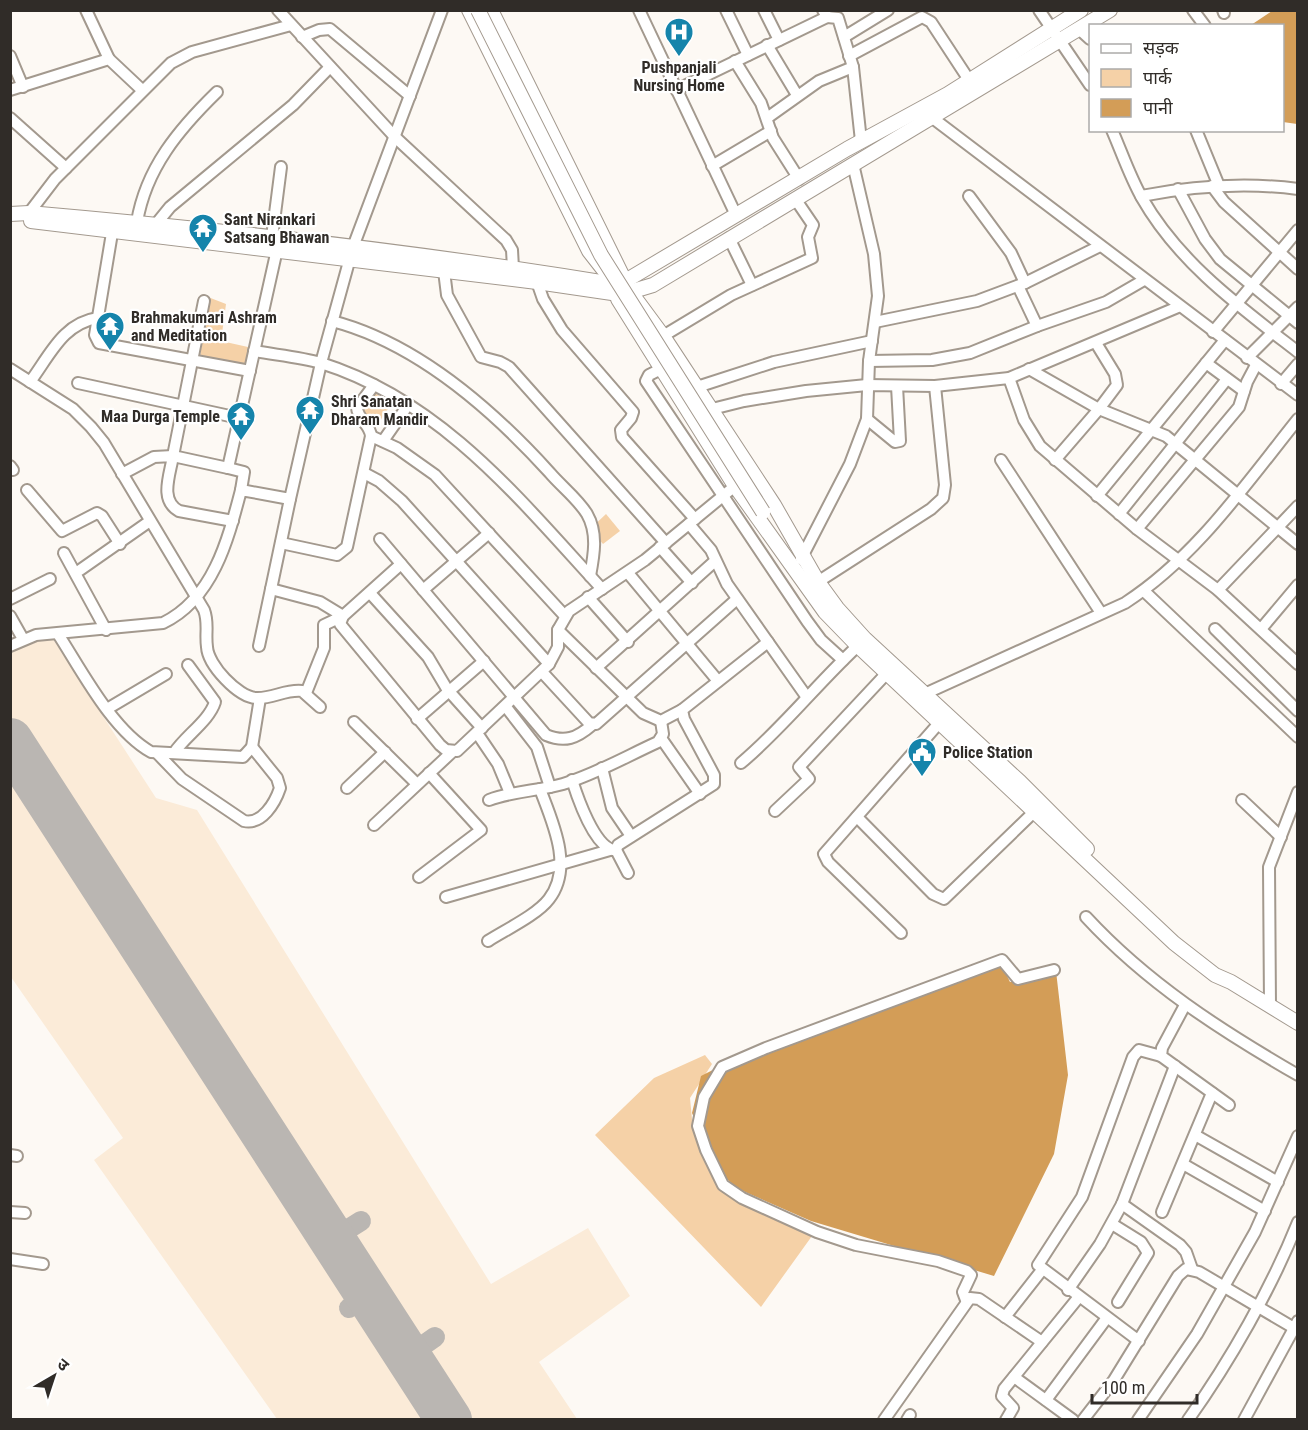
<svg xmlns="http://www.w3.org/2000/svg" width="1308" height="1430" viewBox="0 0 1308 1430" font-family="'Roboto Condensed','Noto Sans Devanagari',sans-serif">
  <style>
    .built { fill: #fbebd8 }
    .green { fill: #f5d1a7 }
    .water { fill: #d39d57 }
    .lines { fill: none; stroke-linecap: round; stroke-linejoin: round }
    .taxiway { stroke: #bab6b2; stroke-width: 20 }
    .runway { stroke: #bab6b2; stroke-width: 46 }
    .minor-casing { stroke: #a3998e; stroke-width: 14 }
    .major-casing { stroke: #a3998e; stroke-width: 16 }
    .minor { stroke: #fff; stroke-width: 10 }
    .major { stroke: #fff; stroke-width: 14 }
    .major-bridge-casing { stroke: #a3998e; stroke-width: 16; stroke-linecap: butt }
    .major-bridge { stroke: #fff; stroke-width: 14 }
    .labels { text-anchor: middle; stroke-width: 4.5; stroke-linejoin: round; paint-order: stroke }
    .poi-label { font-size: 16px; font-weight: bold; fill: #302c28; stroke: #fff; text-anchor: start }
  </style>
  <rect width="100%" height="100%" fill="#fdf9f4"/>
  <!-- built -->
  <path class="built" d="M 53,639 L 156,798 L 197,810 L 491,1284 L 588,1228 L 630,1296 L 539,1362 L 577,1419 L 277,1419 L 94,1160 L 123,1138 L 11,977 L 11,653 L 27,643 Z"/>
  <!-- green -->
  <g class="green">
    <path d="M 208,297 L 226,304 L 221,341 L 248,347 L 246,365 L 200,357 Z"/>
    <path d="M 367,390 L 393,401 L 375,429 L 355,410 Z"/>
    <path d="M 606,514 L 620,531 L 603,544 L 590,529 Z"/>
    <path d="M 705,1055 L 712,1064 L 690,1098 L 693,1130 L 730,1189 L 817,1229 L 761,1307 L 595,1135 L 654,1078 Z"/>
  </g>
  <!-- water -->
  <g class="water">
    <path d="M 1272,11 L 1297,11 L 1297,124 L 1283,122 L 1282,26 L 1251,25 Z"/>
    <path d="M 1000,961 L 1010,982 L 1056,971 L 1068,1075 L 1054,1154 L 994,1276 L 811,1221 L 736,1188 L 715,1167 L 692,1113 L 701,1076 L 758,1047 Z"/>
  </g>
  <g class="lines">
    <!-- taxiway -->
    <g class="taxiway">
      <path d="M 334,1238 L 361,1221"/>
      <path d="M 349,1308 L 369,1293"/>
      <path d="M 408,1356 L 435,1337"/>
    </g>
    <!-- runway -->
    <path class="runway" d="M 10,741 L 449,1420"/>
    <!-- minor casing -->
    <g class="minor-casing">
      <g id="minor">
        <path d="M 86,10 L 109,59"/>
        <path d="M 278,10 L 396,138 L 506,240 L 512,250 L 513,268"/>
        <path d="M 639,10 L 736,215"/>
        <path d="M 726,10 L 748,55"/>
        <path d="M 764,10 L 779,40"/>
        <path d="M 1039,10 L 1090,85"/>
        <path d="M 1193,10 L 1205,26"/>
        <path d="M 1223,10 L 1224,13"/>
        <path d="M 827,17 L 838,18 L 853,67 L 861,141"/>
        <path d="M 1079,29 L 1090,39"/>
        <path d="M 302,37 L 319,30 L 330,29 L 410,96"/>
        <path d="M 844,37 L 888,10"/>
        <path d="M 767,45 L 797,95"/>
        <path d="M 10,56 L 23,87"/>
        <path d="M 849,56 L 922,17 L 931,22 L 969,80"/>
        <path d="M 735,61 L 761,103 L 773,138 L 799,179"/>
        <path d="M 10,90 L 109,59 L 142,90"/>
        <path d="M 676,90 L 827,17 L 823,10"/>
        <path d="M 926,113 L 1298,395"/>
        <path d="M 10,118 L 66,168"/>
        <path d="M 767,118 L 819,81 L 853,67"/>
        <path d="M 1112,130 C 1122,153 1130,177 1142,198 C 1179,263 1240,307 1298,352"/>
        <path d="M 1196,130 L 1219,186"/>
        <path d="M 712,166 L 771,131"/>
        <path d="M 1212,186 L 1224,202 L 1298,269"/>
        <path d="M 1178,189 L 1205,239 L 1220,259 L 1298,323"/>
        <path d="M 969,196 L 1011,253 L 1025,283"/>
        <path d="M 1141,196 C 1193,186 1245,182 1298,189"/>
        <path d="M 29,213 L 55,179 L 171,63 L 192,52 L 291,25"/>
        <path d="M 137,222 C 146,168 179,129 217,92"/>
        <path d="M 157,223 L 170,207 L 293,105 L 330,67"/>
        <path d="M 112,233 L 95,335 L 99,343 L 250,371"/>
        <path d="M 272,237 L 281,167"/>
        <path d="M 729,238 L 752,285"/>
        <path d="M 444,271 L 447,295 L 481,357 L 500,362 L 509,367 L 666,543"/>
        <path d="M 535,276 L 543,299 L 562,330 L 633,412 L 631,418 L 621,430 L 622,437 L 695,519"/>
        <path d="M 1018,286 L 1037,326"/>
        <path d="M 204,301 L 173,456 L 228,468"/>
        <path d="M 332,321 C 417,343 492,409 550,473 C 561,486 578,499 587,514 C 598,533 594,555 590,576"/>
        <path d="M 875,322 L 977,301 L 1025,283 L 1100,246"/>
        <path d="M 1213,332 L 1298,230"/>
        <path d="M 663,336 L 731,295 L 812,258 L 808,237 L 813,225 L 796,200"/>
        <path d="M 254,351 C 276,355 300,357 321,363 C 442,401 520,500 602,589"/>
        <path d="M 1247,358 L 1298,307"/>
        <path d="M 869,361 L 932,360 L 970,353 L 1037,326 L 1106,302 L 1144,280"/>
        <path d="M 1206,363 L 1244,391"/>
        <path d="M 10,369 L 73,409 L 91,427 L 104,443 L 204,610 C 209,623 205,633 207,647 C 208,665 238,697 256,698 C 272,699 286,689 302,691 L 320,707"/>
        <path d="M 661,369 L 649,375 L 646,381 L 807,621 L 821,640 L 843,660"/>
        <path d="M 1029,369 L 1099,409 L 1166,436 L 1298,544"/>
        <path d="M 1009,378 L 1024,420 L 1040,446 L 1137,529 L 1218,590 L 1298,664"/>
        <path d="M 30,382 C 50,355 63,323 98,318"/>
        <path d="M 78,383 L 239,418"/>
        <path d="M 1281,384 L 1298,364"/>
        <path d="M 697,387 L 774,362 L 872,341"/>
        <path d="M 704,411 L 744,401 L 806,391 L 867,385 L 935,386 L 1009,378 L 1178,307"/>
        <path d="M 867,419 L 895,442 L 900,441 L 897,386"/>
        <path d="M 371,436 L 397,448 L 435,475 L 565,616"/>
        <path d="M 383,441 L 408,405"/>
        <path d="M 1001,460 L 1101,613"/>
        <path d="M 1055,460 L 1099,409 L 1117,385 L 1115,374 L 1096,343"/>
        <path d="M 10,466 L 13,470"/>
        <path d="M 364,473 L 379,481 L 402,501 L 549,664"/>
        <path d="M 122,474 L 154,457 L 173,456 C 170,475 159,500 179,511 L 233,521"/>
        <path d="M 27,490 L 62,531 L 97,513 L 102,516 L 120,544"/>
        <path d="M 241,490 L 244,472 L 228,468 L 278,245"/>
        <path d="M 1097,496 L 1225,340"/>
        <path d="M 1119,514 L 1227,379"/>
        <path d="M 689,524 L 711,550 L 727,584 L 806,696"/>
        <path d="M 1137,529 L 1239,407 L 1247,382 L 1256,365"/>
        <path d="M 380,539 L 546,735 C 565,743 577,738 592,725"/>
        <path d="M 281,543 L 337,555 L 347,547 L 371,436 C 370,424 358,420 357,408 L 374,385"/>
        <path d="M 660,547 L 692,583"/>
        <path d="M 64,553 L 106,630"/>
        <path d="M 801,559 L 850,464 L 867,419 L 869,361 L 878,296 L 874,254 L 853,164"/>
        <path d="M 401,564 L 343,616 L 340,624 L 440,745 L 446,750 L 457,751 L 549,664 L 558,647 L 558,630 L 569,611 L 645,560 L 735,486"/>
        <path d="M 80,570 L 150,521"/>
        <path d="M 628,573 L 718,681"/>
        <path d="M 813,585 L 931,509 L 943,498 L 945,485 L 935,386"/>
        <path d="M 271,589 L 320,602 L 343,616 L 324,625 L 324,648 L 306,693"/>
        <path d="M 423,590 L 489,533"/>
        <path d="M 1218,590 L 1298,506"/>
        <path d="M 1144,591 L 1298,737"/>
        <path d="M 370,593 L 428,657 L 447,689 L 482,728"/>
        <path d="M 588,597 L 628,642"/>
        <path d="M 10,599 L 50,579"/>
        <path d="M 10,616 L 23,639"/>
        <path d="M 1215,629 L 1298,711"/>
        <path d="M 1261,629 L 1298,585"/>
        <path d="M 558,630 L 643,713 L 661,721 L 682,710"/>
        <path d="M 58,634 C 82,671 112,730 151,752 L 243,757 L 252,747 L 260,698"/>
        <path d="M 10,646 L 36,635 L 163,623 C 213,599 228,540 241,490 L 290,499 L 321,363 L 353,247 L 442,10"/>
        <path d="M 259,646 L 290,499"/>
        <path d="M 596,668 L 715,561"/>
        <path d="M 542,672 L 589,723 L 596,724 L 737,599"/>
        <path d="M 920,696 L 1125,603 C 1196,557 1245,485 1298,419"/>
        <path d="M 506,707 L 537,747 L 550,787"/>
        <path d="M 107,709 L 166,674"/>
        <path d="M 417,719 L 484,661"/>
        <path d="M 354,722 L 417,784"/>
        <path d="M 477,733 L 498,764 L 510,793"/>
        <path d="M 661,738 L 700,794"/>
        <path d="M 157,753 L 182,779 L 244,821 C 262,825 275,803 280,788 L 277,778 L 252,747"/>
        <path d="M 174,753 C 185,736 209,721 215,702 L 188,665"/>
        <path d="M 741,763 C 785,726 820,680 863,641"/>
        <path d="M 602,768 L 612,808 L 631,836"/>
        <path d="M 572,780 C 578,799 594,845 613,850"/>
        <path d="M 347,788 L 385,752"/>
        <path d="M 489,800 C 513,791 538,791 563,784 C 596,774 627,756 658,742 L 663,734 L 661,721"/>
        <path d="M 1242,800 L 1281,837"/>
        <path d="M 775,811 L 809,779 L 799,767 L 887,673"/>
        <path d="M 857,817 L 933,894 L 944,899 L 1035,811"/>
        <path d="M 374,825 L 452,752"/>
        <path d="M 628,873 L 616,850 L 618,845 L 714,784 L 714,775 L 684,719 L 682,710 L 768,642"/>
        <path d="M 419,877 L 481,830 L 429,773"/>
        <path d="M 446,897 L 610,850"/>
        <path d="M 1086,917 C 1147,983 1220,1030 1298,1075"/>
        <path d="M 901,933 L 828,862 L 824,854 L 940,722"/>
        <path d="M 488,941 C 505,930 537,915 549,899 C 574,867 552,821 540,789"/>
        <path d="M 1185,1005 L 1162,1048 L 1161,1056 L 1229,1105"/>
        <path d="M 1270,1006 L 1269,867 L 1298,792"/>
        <path d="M 1195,1135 L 1278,1182"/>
        <path d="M 10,1155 L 17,1156"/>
        <path d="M 1183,1164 L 1265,1211"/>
        <path d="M 1122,1204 L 1180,1245 L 1186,1252 L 1192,1269"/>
        <path d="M 10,1212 L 25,1213"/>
        <path d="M 1162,1212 L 1212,1093"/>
        <path d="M 1112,1224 L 1141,1242 L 1148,1253 L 1118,1302"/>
        <path d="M 10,1259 L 43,1264"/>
        <path d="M 1068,1290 L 1100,1244 L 1122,1204 L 1175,1066"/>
        <path d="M 966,1300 L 963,1292 L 971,1275 L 967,1271 L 938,1261 L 856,1245 L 817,1232 L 742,1198 L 723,1185 L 706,1150 L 698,1126 L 704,1097 L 722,1067 L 766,1048 L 1002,960 L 1018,979 L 1054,970"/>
        <path d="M 1005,1317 L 1042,1270"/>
        <path d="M 1139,1341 L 1038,1265 L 1082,1197 L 1133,1057 L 1139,1050 L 1161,1056"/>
        <path d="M 1014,1377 L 1073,1420"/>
        <path d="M 1046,1400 L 1106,1319"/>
        <path d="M 884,1420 L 970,1298 L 979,1299 L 1042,1342"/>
        <path d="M 907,1420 L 910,1415"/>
        <path d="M 1006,1420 L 1013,1408 L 1002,1396 L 1004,1389 L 1078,1298"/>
        <path d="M 1083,1420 L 1114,1380 L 1178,1276 L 1186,1269 L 1199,1272 L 1294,1328"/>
        <path d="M 1138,1420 L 1197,1334 L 1255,1232 L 1298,1136"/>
        <path d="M 1188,1420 C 1230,1361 1271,1289 1298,1222"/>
        <path d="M 1244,1420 L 1298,1321"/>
      </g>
    </g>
    <!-- major casing -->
    <g class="major-casing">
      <g id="major">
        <path d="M 469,10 L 589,251 L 614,283"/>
        <path d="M 491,10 L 624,279"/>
        <path d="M 10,214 L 29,213 C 224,230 420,252 613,284"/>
        <path d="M 31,221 L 537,282 L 612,293"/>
        <path d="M 627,280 L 847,149 L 948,94 L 1081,10"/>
        <path d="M 633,291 L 653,285 L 1110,10"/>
        <path d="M 632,294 L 663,336 L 774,505 L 818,582 L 837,608 L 865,639 L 1020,782 L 1087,849"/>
        <path d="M 618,299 L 735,486 L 825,612 L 858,646 L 1174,943 L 1215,975 L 1231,982 L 1298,1023"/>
      </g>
    </g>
    <!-- minor -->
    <use href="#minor" class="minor"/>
    <!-- major -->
    <use href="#major" class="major"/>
    <!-- major-bridge casing -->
    <g class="major-bridge-casing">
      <path id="major-bridge" d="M 478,10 L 601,255 L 763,512"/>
    </g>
    <!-- major-bridge -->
    <use href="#major-bridge" class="major-bridge"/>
  </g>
  <!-- icons -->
  <defs>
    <g id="hospital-pin" transform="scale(1.5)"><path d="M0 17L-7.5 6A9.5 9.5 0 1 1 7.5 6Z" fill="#1584ab" stroke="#fff"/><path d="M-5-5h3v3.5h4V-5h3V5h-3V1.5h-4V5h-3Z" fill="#fff"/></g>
    <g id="temple-pin" transform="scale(1.5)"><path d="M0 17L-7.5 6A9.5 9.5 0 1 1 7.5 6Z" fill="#1584ab" stroke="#fff"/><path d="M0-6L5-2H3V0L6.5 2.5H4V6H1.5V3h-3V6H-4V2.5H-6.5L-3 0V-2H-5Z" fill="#fff"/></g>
    <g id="civic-pin" transform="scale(1.5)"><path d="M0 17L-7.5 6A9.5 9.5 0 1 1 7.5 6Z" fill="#1584ab" stroke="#fff"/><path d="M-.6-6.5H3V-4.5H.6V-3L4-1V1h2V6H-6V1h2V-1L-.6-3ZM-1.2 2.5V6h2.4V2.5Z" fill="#fff"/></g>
  </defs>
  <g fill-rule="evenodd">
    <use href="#hospital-pin" x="679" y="32"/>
    <use href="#temple-pin" x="203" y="228"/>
    <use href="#temple-pin" x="110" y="326"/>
    <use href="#temple-pin" x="310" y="410"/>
    <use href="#temple-pin" x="241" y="416"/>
    <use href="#civic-pin" x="922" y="752"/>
  </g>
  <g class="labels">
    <!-- poi labels -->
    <g class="poi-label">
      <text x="679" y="73" text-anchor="middle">Pushpanjali<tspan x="679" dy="18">Nursing Home</tspan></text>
      <text x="224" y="225">Sant Nirankari<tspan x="224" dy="18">Satsang Bhawan</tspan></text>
      <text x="131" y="323">Brahmakumari Ashram<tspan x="131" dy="18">and Meditation</tspan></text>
      <text x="331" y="407">Shri Sanatan<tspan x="331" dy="18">Dharam Mandir</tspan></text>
      <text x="220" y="422" text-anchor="end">Maa Durga Temple</text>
      <text x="943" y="758">Police Station</text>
    </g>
  </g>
  <!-- border -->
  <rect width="1308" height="1430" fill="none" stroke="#302c28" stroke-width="24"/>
  <!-- legend -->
  <rect x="1089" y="24" width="195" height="108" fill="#ffffff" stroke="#acaba9" stroke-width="1.5"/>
  <rect x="1101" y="44" width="30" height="9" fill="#ffffff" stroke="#acaba9" stroke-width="1.5"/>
  <text x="1143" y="54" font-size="18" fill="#302c28">सड़क</text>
  <rect x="1101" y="69" width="30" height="18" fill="#f5d1a7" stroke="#acaba9" stroke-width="1.5"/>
  <text x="1143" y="84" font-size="18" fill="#302c28">पार्क</text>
  <rect x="1101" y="99" width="30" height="18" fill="#d39d57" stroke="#acaba9" stroke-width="1.5"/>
  <text x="1143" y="114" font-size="18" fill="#302c28">पानी</text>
  <!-- north arrow -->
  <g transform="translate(54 1376) rotate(39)" stroke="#ffffff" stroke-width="4.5" paint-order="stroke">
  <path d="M0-4.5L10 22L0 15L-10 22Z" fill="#302c28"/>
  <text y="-9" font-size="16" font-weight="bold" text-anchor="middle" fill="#302c28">उ</text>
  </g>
  <!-- scale -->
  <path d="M1092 1394v9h105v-9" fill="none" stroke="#302c28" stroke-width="3"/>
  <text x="1101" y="1394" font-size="18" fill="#302c28" stroke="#ffffff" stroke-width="4.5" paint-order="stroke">100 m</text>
</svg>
